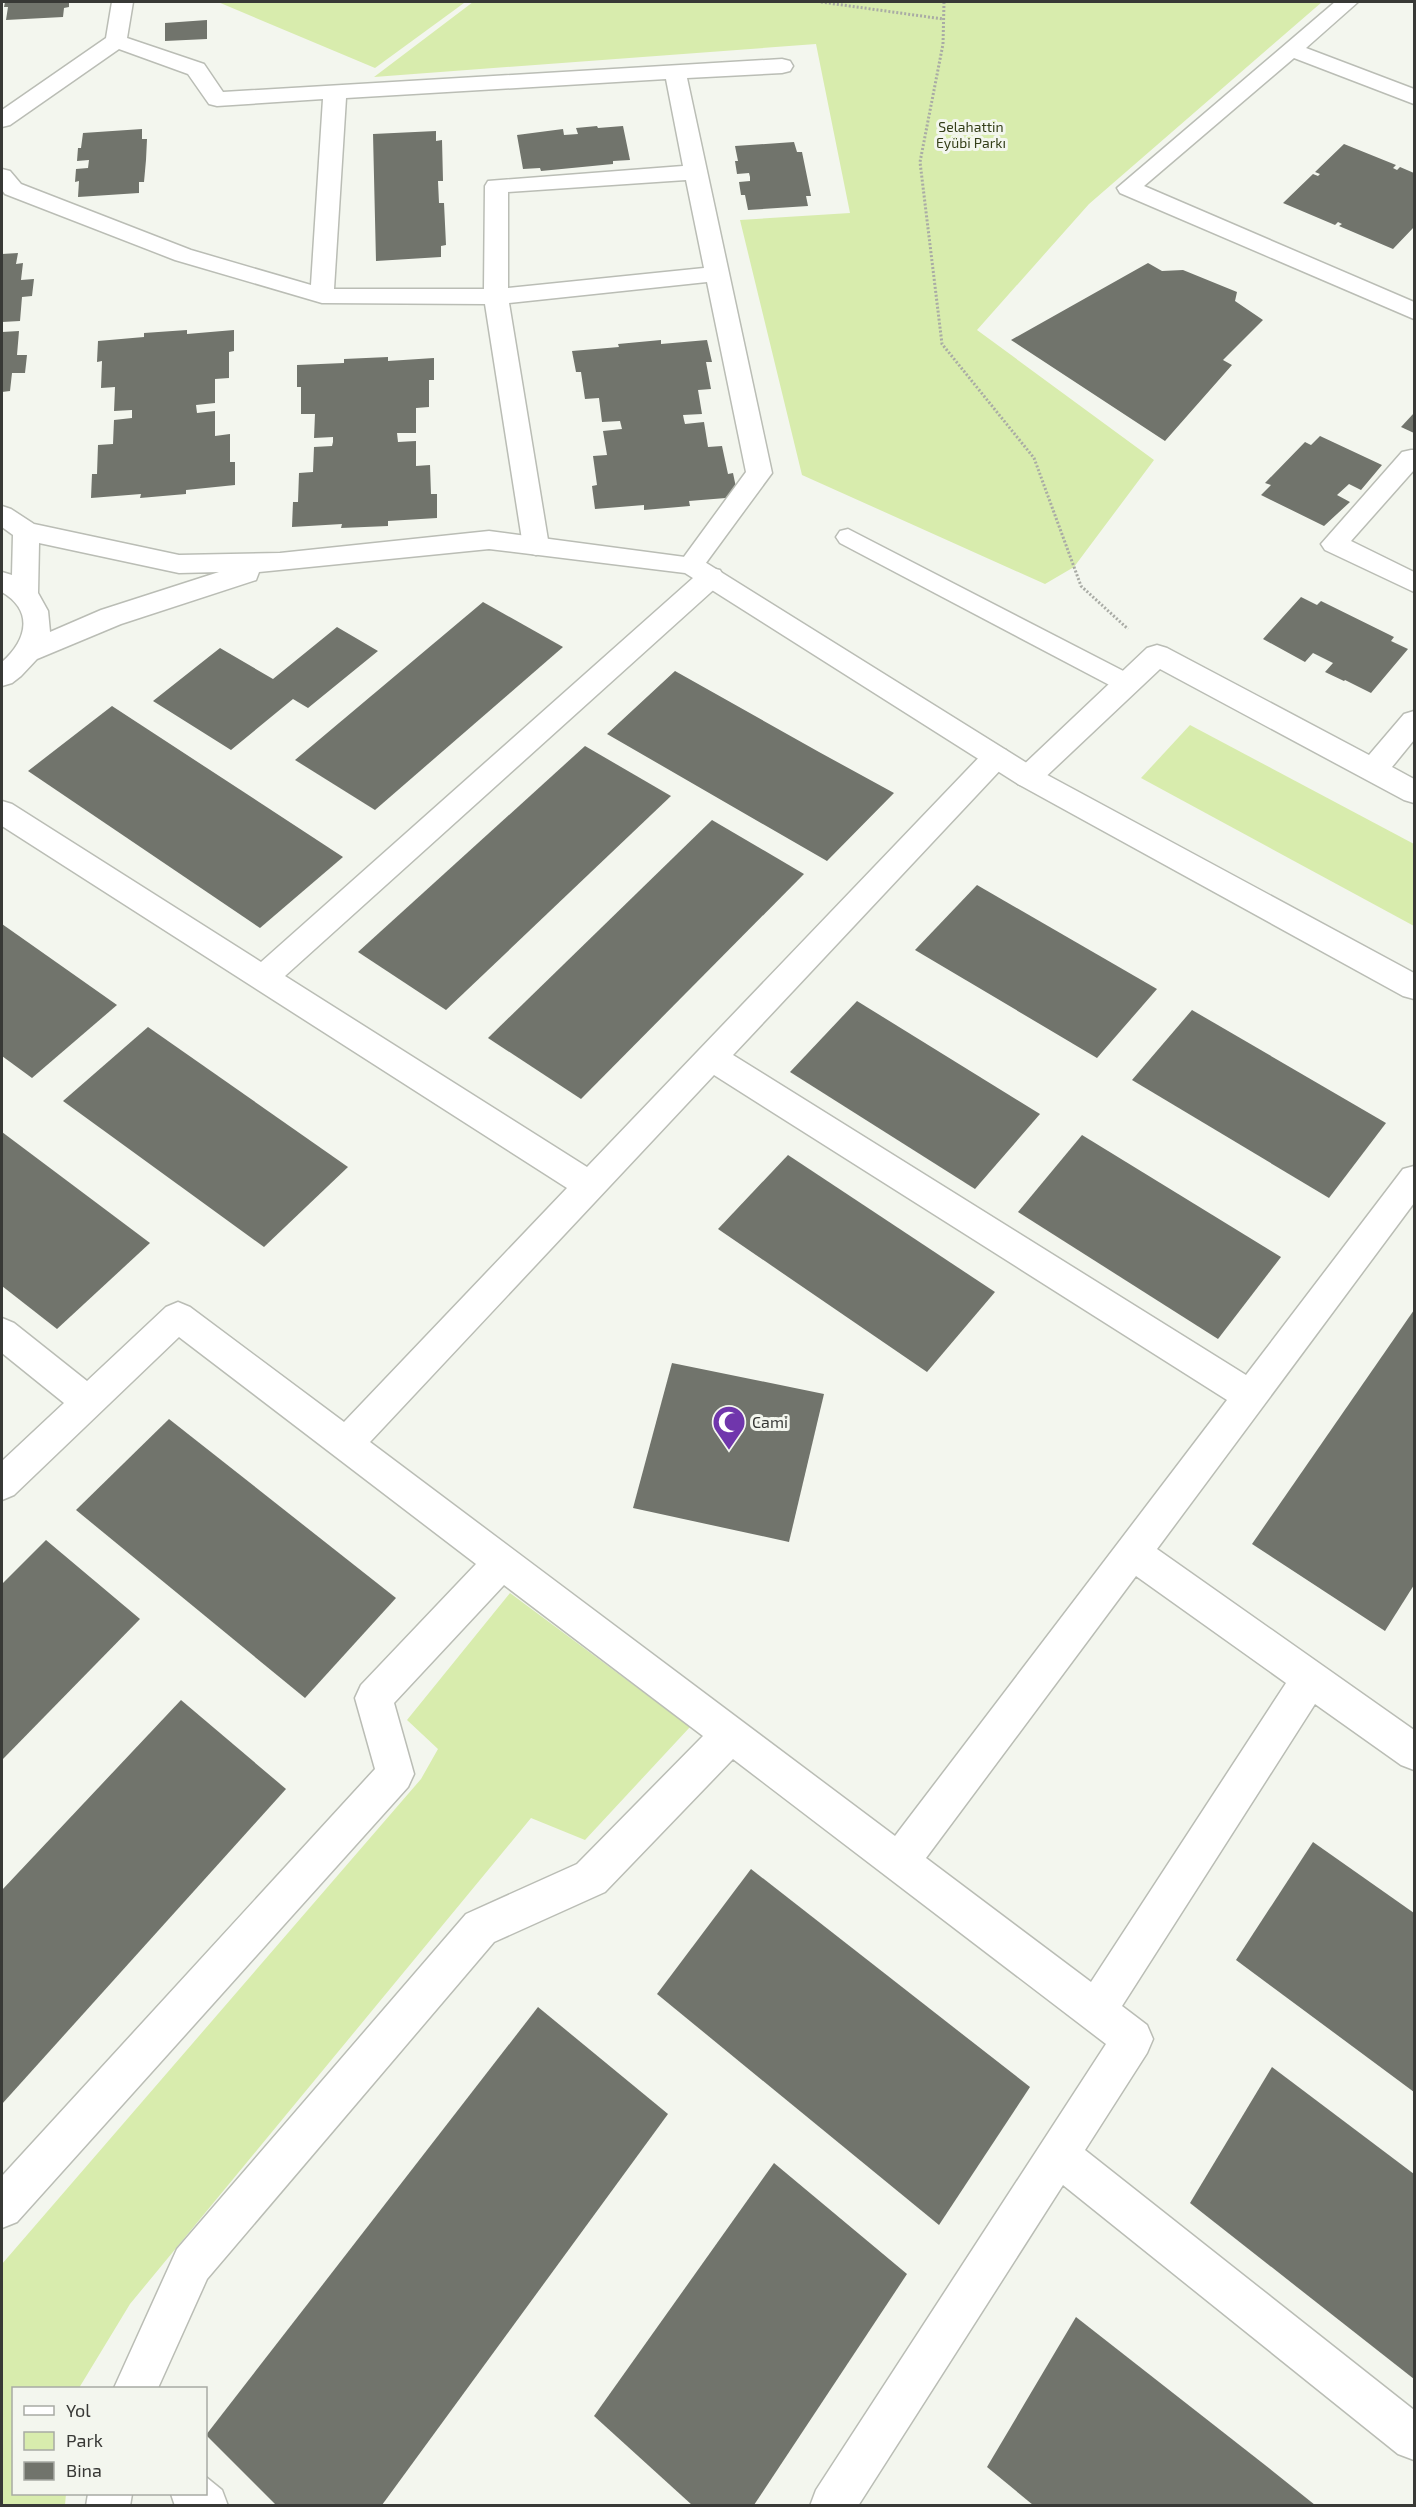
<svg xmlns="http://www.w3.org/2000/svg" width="1416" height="2507" viewBox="0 0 1416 2507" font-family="'Exo 2',sans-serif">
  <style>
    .green { fill: #d8ecad }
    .building { fill: #71746c }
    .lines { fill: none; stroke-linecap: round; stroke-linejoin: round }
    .service-casing { stroke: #babdb5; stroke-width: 3 }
    .minor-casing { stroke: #babdb5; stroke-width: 3 }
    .tertiary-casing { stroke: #babdb5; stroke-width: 3 }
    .path { stroke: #a9aba5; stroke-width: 3; stroke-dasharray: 2 2; stroke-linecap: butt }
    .service { fill: #fff; fill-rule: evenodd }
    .minor { fill: #fff; fill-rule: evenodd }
    .tertiary { fill: #fff; fill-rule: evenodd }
    .labels { text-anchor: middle; stroke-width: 6; stroke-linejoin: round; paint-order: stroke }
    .far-park-label { font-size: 14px; fill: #343e18; stroke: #f3f6ee }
    .poi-label { font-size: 16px; fill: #383936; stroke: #f3f6ee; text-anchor: start }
  </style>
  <rect width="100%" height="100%" fill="#f3f6ee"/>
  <!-- green -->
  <g class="green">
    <path d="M 218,2 L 459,2 L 464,3 L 375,68 Z"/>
    <path d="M 473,2 L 1322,2 L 1089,204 L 977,330 L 1154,460 L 1074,567 L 1045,584 L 802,475 L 740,220 L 850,213 L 816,44 L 374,77 Z"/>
    <path d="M 1190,725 L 1414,844 L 1414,926 L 1141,778 Z"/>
    <path d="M 510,1593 L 690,1727 L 585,1840 L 531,1818 L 130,2304 L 79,2388 L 14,2388 L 14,2494 L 66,2494 L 65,2505 L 2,2505 L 2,2264 L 421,1779 L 438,1749 L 407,1720 Z"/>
  </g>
  <!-- building -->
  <g class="building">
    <path d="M 5,2 L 69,2 L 69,7 L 64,8 L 63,17 L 6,20 L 8,7 L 4,7 Z"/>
    <path d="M 207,20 L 207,39 L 165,41 L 165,23 Z"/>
    <path d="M 597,126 L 598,128 L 623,126 L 630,160 L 613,161 L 613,164 L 541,171 L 540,168 L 523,169 L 517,135 L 563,129 L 564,135 L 578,134 L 576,128 Z"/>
    <path d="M 142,129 L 142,139 L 147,139 L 146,160 L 144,182 L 139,182 L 139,193 L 78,197 L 79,181 L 75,182 L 76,169 L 88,168 L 89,160 L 77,161 L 78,148 L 81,148 L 83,133 Z"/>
    <path d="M 436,131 L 436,141 L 442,140 L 443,181 L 438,181 L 439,203 L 444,203 L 446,245 L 441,246 L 441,257 L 376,261 L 373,134 Z"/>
    <path d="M 794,142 L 797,152 L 802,152 L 811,196 L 806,196 L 808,206 L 748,210 L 745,195 L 741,195 L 739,182 L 750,181 L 750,177 L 749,173 L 737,174 L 735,161 L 738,161 L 735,146 Z"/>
    <path d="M 1344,144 L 1396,165 L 1393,168 L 1397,170 L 1400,167 L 1414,173 L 1414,227 L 1393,249 L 1339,226 L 1342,224 L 1338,222 L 1335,225 L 1283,203 L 1313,174 L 1318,176 L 1320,174 L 1315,172 Z"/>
    <path d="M 18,253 L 16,264 L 23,263 L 21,280 L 34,279 L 32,296 L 22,297 L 20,321 L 2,322 L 2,254 Z"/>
    <path d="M 1148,263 L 1162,271 L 1183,270 L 1237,292 L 1235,301 L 1263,320 L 1223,360 L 1232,365 L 1165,441 L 1011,340 Z"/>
    <path d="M 187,330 L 187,334 L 234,330 L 234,351 L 229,352 L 229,378 L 215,379 L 215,403 L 196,405 L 197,413 L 215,411 L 215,436 L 230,434 L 230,462 L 235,462 L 235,485 L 186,490 L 186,494 L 140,498 L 141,494 L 91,498 L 92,474 L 97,474 L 98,445 L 113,444 L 114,420 L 132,418 L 132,410 L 114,411 L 115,387 L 101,388 L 102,361 L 97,362 L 98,341 L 144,337 L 144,333 Z"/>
    <path d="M 19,331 L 17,355 L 27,355 L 25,373 L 12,373 L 10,391 L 2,392 L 2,332 Z"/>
    <path d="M 661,340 L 661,344 L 707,340 L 712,362 L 706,362 L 711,389 L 698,390 L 702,414 L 683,415 L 684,420 L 685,424 L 704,422 L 708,447 L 722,446 L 728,474 L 733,473 L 738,497 L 689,501 L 690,506 L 644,510 L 644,505 L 595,509 L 592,486 L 597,485 L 593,456 L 607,455 L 603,431 L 622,429 L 620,421 L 602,422 L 599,398 L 585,399 L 581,372 L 576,372 L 572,351 L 619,347 L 618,344 Z"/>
    <path d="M 388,357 L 388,361 L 434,358 L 434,380 L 429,380 L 429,407 L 416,408 L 416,433 L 397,433 L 398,442 L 416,441 L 416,466 L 430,465 L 431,494 L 437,494 L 437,518 L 388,521 L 388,526 L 341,528 L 342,524 L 292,527 L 293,502 L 298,502 L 299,473 L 313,472 L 314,447 L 332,446 L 333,442 L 333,437 L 314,438 L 315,414 L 301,414 L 301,387 L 297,387 L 297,365 L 344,363 L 344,359 Z"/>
    <path d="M 1414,413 L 1414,433 L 1401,427 Z"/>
    <path d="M 1320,436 L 1382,465 L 1361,490 L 1349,484 L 1337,495 L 1350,502 L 1324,526 L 1261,495 L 1271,485 L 1265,483 L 1305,442 L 1311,445 Z"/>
    <path d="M 1301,597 L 1317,605 L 1321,601 L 1394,637 L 1391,641 L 1408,649 L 1371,693 L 1345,680 L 1344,681 L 1325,672 L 1333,663 L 1313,653 L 1305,662 L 1263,639 Z"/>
    <path d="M 483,602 L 563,647 L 375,810 L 295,760 Z"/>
    <path d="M 337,627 L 378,651 L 308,708 L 293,699 L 231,750 L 153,701 L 220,648 L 273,679 Z"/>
    <path d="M 675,671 L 819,752 L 894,793 L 827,861 L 607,734 Z"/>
    <path d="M 112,706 L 187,755 L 343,857 L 260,928 L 28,771 Z"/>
    <path d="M 585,746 L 671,796 L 446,1010 L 358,952 Z"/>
    <path d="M 712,820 L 804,874 L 581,1099 L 488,1038 Z"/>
    <path d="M 977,885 L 1157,989 L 1097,1058 L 915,950 Z"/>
    <path d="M 2,924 L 117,1005 L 32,1078 L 2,1056 Z"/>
    <path d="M 857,1001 L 1040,1114 L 975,1189 L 790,1072 Z"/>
    <path d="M 1192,1010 L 1386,1123 L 1329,1198 L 1132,1080 Z"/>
    <path d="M 148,1027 L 348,1167 L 264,1247 L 63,1101 Z"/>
    <path d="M 2,1132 L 150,1243 L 57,1329 L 2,1286 Z"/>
    <path d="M 1082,1135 L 1281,1257 L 1218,1339 L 1018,1212 Z"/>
    <path d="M 788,1155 L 995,1292 L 927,1372 L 718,1229 Z"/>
    <path d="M 1414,1310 L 1414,1585 L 1385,1631 L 1252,1544 Z"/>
    <path d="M 672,1363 L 824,1394 L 789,1542 L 633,1508 Z"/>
    <path d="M 169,1419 L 396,1598 L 305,1698 L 76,1510 Z"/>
    <path d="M 46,1540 L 140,1619 L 2,1760 L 2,1584 Z"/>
    <path d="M 181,1700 L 286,1789 L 2,2104 L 2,1890 Z"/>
    <path d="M 1313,1842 L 1414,1913 L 1414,2092 L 1236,1960 Z"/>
    <path d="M 751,1869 L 1030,2087 L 939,2225 L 657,1994 Z"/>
    <path d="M 538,2007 L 668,2114 L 382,2505 L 276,2505 L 206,2435 Z"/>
    <path d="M 1272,2067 L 1414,2174 L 1414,2379 L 1190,2203 Z"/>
    <path d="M 774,2163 L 907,2274 L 754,2505 L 692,2505 L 594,2416 Z"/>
    <path d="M 1076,2317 L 1265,2465 L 1315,2505 L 1033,2505 L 987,2467 Z"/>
  </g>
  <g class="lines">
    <!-- service casing -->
    <g class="service-casing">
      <path id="service" d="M 848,529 L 1135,677 L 1139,683 L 1135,689 L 1126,692 L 1117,689 L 840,543 L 836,537 L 840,531 Z"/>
    </g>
    <!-- minor casing -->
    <g class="minor-casing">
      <g id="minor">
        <path d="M 112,2 L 133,2 L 127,38 L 204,64 L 223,92 L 782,59 L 790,61 L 793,66 L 790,71 L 782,73 L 687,78 L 772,473 L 700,571 L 691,574 L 682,571 L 678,565 L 746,472 L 707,282 L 509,303 L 549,546 L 545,552 L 536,555 L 527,552 L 523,546 L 485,304 L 322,303 L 175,260 L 5,194 L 2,190 L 2,169 L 10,171 L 21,184 L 191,250 L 311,285 L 323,99 L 217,106 L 209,104 L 188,74 L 119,49 L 10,125 L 2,127 L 2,110 L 106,38 ZM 666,79 L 683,166 L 488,181 L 485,186 L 484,289 L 334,289 L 346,98 ZM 686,180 L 704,268 L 508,288 L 508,192 Z"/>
        <path d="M 1335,2 L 1358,2 L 1306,48 L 1414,89 L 1414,104 L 1294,58 L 1144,186 L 1414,302 L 1414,319 L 1120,193 L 1117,188 Z"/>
        <path d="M 1411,450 L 1414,450 L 1414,470 L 1351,541 L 1414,572 L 1414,592 L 1325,550 L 1321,544 L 1402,452 Z"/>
        <path d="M 711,568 L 720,570 L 724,577 L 720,584 L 285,976 L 587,1167 L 986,750 L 996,747 L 1006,750 L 1010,757 L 1006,764 L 733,1055 L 1246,1375 L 1403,1169 L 1414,1166 L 1414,1203 L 1157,1549 L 1414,1730 L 1414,1770 L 1401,1765 L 1315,1704 L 1122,2006 L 1147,2025 L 1153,2039 L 1147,2053 L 1085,2150 L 1414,2410 L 1414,2460 L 1398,2454 L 1063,2185 L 858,2506 L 810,2506 L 816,2490 L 1106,2044 L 733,1759 L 605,1892 L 494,1942 L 207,2279 L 158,2388 L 114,2388 L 177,2249 L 466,1914 L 577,1864 L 703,1736 L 504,1585 L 394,1703 L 414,1774 L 408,1787 L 17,2222 L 2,2228 L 2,2176 L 375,1769 L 355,1698 L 361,1685 L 476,1564 L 179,1337 L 14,1495 L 2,1500 L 2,1461 L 64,1403 L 2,1353 L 2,1318 L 14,1323 L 87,1381 L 166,1307 L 178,1302 L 190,1307 L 344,1422 L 567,1188 L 2,826 L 2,801 L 12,804 L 261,962 L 702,570 ZM 714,1075 L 1227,1400 L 895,1836 L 370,1442 ZM 1136,1576 L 1286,1683 L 1091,1982 L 926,1858 Z"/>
        <path d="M 1157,645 L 1167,648 L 1369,755 L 1404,714 L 1414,711 L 1414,740 L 1392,767 L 1414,779 L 1414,803 L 1404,800 L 1160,669 L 1038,784 L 1028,788 L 1018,784 L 1014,777 L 1018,770 L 1147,648 Z"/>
        <path d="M 206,2477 L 222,2490 L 228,2506 L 175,2506 L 171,2494 L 206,2494 Z"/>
        <path d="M 88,2494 L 132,2494 L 130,2506 L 86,2506 Z"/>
      </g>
    </g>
    <!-- tertiary casing -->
    <g class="tertiary-casing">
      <path id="tertiary" d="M 2,506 L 11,509 L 34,524 L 179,555 L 280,553 L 489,531 L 700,559 L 1038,770 L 1414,973 L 1414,999 L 1403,996 L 1018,784 L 685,573 L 489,549 L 259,572 L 256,580 L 121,624 L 37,659 L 21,676 L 12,683 L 2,686 L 2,662 C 27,640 34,611 2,592 L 2,572 L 12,575 L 13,535 L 2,527 ZM 39,543 L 179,573 L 219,572 L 101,610 L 50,632 L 48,611 L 38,593 Z"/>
    </g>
    <!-- path -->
    <g class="path">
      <path d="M 821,2 L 943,19"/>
      <path d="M 944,2 L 943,44 L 920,162 L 942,344 L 1034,458 L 1081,586 L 1128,629"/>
    </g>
    <!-- service -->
    <use href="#service" class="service"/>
    <!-- minor -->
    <use href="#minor" class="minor"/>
    <!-- tertiary -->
    <use href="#tertiary" class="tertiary"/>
  </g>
  <!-- icons -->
  <defs>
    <g id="mosque-pin" transform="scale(1.725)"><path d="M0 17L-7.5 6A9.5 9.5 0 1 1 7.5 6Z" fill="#7036ac" stroke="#f3f6ee"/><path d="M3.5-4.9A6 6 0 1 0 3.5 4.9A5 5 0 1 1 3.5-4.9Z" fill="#fff"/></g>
  </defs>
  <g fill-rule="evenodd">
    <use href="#mosque-pin" x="729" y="1422"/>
  </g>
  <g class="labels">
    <!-- far-park labels -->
    <g class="far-park-label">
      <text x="971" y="132">Selahattin<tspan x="971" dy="16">Eyübi Parkı</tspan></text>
    </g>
    <!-- poi labels -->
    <g class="poi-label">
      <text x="752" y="1428">Cami</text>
    </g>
  </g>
  <!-- border -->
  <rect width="1416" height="2507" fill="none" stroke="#383936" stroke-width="6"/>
  <!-- legend -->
  <rect x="12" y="2387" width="195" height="108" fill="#f3f6ee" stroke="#a8aaa4" stroke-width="1.5"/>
  <rect x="24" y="2406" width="30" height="9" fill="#ffffff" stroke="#a8aaa4" stroke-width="1.5"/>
  <text x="66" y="2417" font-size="18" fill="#383936">Yol</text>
  <rect x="24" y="2432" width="30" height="18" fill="#d8ecad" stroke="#a8aaa4" stroke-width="1.5"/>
  <text x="66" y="2447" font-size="18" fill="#383936">Park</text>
  <rect x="24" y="2462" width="30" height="18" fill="#71746c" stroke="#a8aaa4" stroke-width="1.5"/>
  <text x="66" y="2477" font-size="18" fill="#383936">Bina</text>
</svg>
